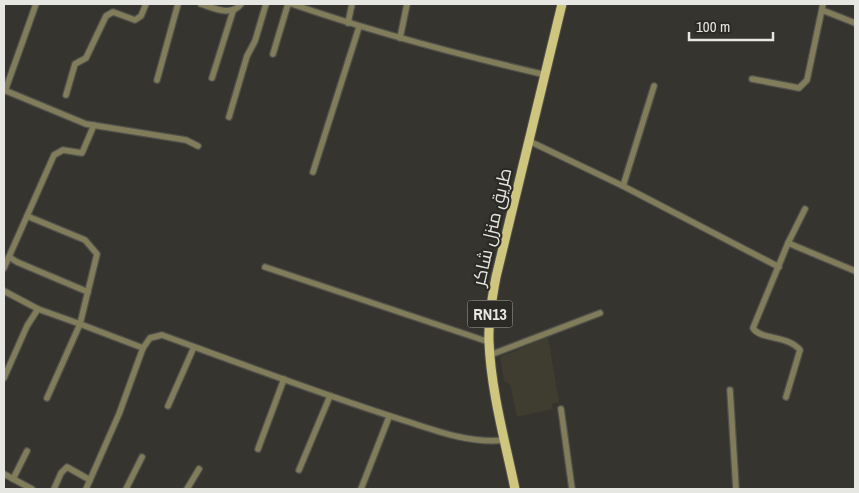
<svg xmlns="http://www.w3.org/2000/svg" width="859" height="493" viewBox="0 0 859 493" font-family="'Archivo Narrow',Cairo,sans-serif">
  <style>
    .built { fill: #3e3d30 }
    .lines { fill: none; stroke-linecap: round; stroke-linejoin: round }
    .street-casing { stroke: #51504b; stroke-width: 8 }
    .primary-casing { stroke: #51504b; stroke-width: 11 }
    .street { stroke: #817d5b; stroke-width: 5.5 }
    .primary { stroke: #cec57e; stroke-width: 9 }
    .labels { text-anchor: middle; stroke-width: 4.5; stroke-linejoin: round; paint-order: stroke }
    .shield { fill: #2b2a24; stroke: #aeaea9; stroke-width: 1 }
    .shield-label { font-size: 16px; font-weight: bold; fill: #e6e6e2 }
    .street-label { font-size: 18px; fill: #e6e6e2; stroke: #2b2a24 }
  </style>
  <rect width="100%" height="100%" fill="#35342e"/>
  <!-- built -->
  <path class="built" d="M 548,337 L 559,402 L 552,404 L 553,409 L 517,417 L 510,384 L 504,381 L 500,357 Z"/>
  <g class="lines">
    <!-- street casing -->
    <g class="street-casing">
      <g id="street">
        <path d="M 201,4 C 214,8 231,17 241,4"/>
        <path d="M 292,4 C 376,33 460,55 546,75"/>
        <path d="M 822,10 L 855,23"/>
        <path d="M 348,23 L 352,4"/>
        <path d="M 400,38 L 407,4"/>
        <path d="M 273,54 L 288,4"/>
        <path d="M 212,78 L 233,11"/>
        <path d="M 752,79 L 799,88 L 807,80 L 823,4"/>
        <path d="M 157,80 L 178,4"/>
        <path d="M 4,90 L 86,124 L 186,140 L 198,146"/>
        <path d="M 5,91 L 36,4"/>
        <path d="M 66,95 L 75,64 L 86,58 L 106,16 L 113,12 L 135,20 L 141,16 L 146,4"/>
        <path d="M 229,117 L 247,56 L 255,41 L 266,4"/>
        <path d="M 529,141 L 623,186 L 779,267"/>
        <path d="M 313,172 L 359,27"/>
        <path d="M 623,186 L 654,86"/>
        <path d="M 27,216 L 85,240 L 97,254 L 80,324 L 143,348"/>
        <path d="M 788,243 L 855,271"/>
        <path d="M 9,257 L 17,262 L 88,292"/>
        <path d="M 265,267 L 489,342"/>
        <path d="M 4,268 L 54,155 L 63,150 L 82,153 L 94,125"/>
        <path d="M 4,291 L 38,309 L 80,324 L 47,398"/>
        <path d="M 490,355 L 600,313"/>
        <path d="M 4,378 L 27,326 L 38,309"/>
        <path d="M 730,390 L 736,489"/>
        <path d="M 786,397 L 800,350 C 788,335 760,340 753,328 L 788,243 L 805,209"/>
        <path d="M 168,406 L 194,347"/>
        <path d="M 561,409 L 572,489"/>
        <path d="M 258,449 L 284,379"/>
        <path d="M 299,470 L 330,396"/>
        <path d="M 4,474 L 32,489"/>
        <path d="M 13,479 L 27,451"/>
        <path d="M 54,489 L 61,473 L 67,467 L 90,480"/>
        <path d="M 86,489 L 119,414 L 143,348 L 150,338 L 162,335 C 244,365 326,396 409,422 C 439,432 473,444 505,440"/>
        <path d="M 126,489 L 142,457"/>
        <path d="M 187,489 L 199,469"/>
        <path d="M 361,489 L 389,417"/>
      </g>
    </g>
    <!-- primary casing -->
    <g class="primary-casing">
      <path id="primary" d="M 515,489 C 505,441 491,391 489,342 C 488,320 492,298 496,277 L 562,4"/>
    </g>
    <!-- street -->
    <use href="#street" class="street"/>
    <!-- primary -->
    <use href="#primary" class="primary"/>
  </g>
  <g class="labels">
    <!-- shield labels -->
    <rect class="shield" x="467.5" y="300.5" width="45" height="27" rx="4"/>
    <g class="shield-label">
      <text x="490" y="320">RN13</text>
    </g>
    <!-- street labels -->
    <g class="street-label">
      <text transform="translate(492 227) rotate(-77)" y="6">طريق منزل شاكر</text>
    </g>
  </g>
  <!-- border -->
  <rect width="859" height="493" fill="none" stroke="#e6e6e2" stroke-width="10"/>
  <!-- scale -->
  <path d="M689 32v8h84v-8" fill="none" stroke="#e6e6e2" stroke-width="2.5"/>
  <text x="696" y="32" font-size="15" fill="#e6e6e2" stroke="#2b2a24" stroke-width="4" paint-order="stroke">100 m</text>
</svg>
